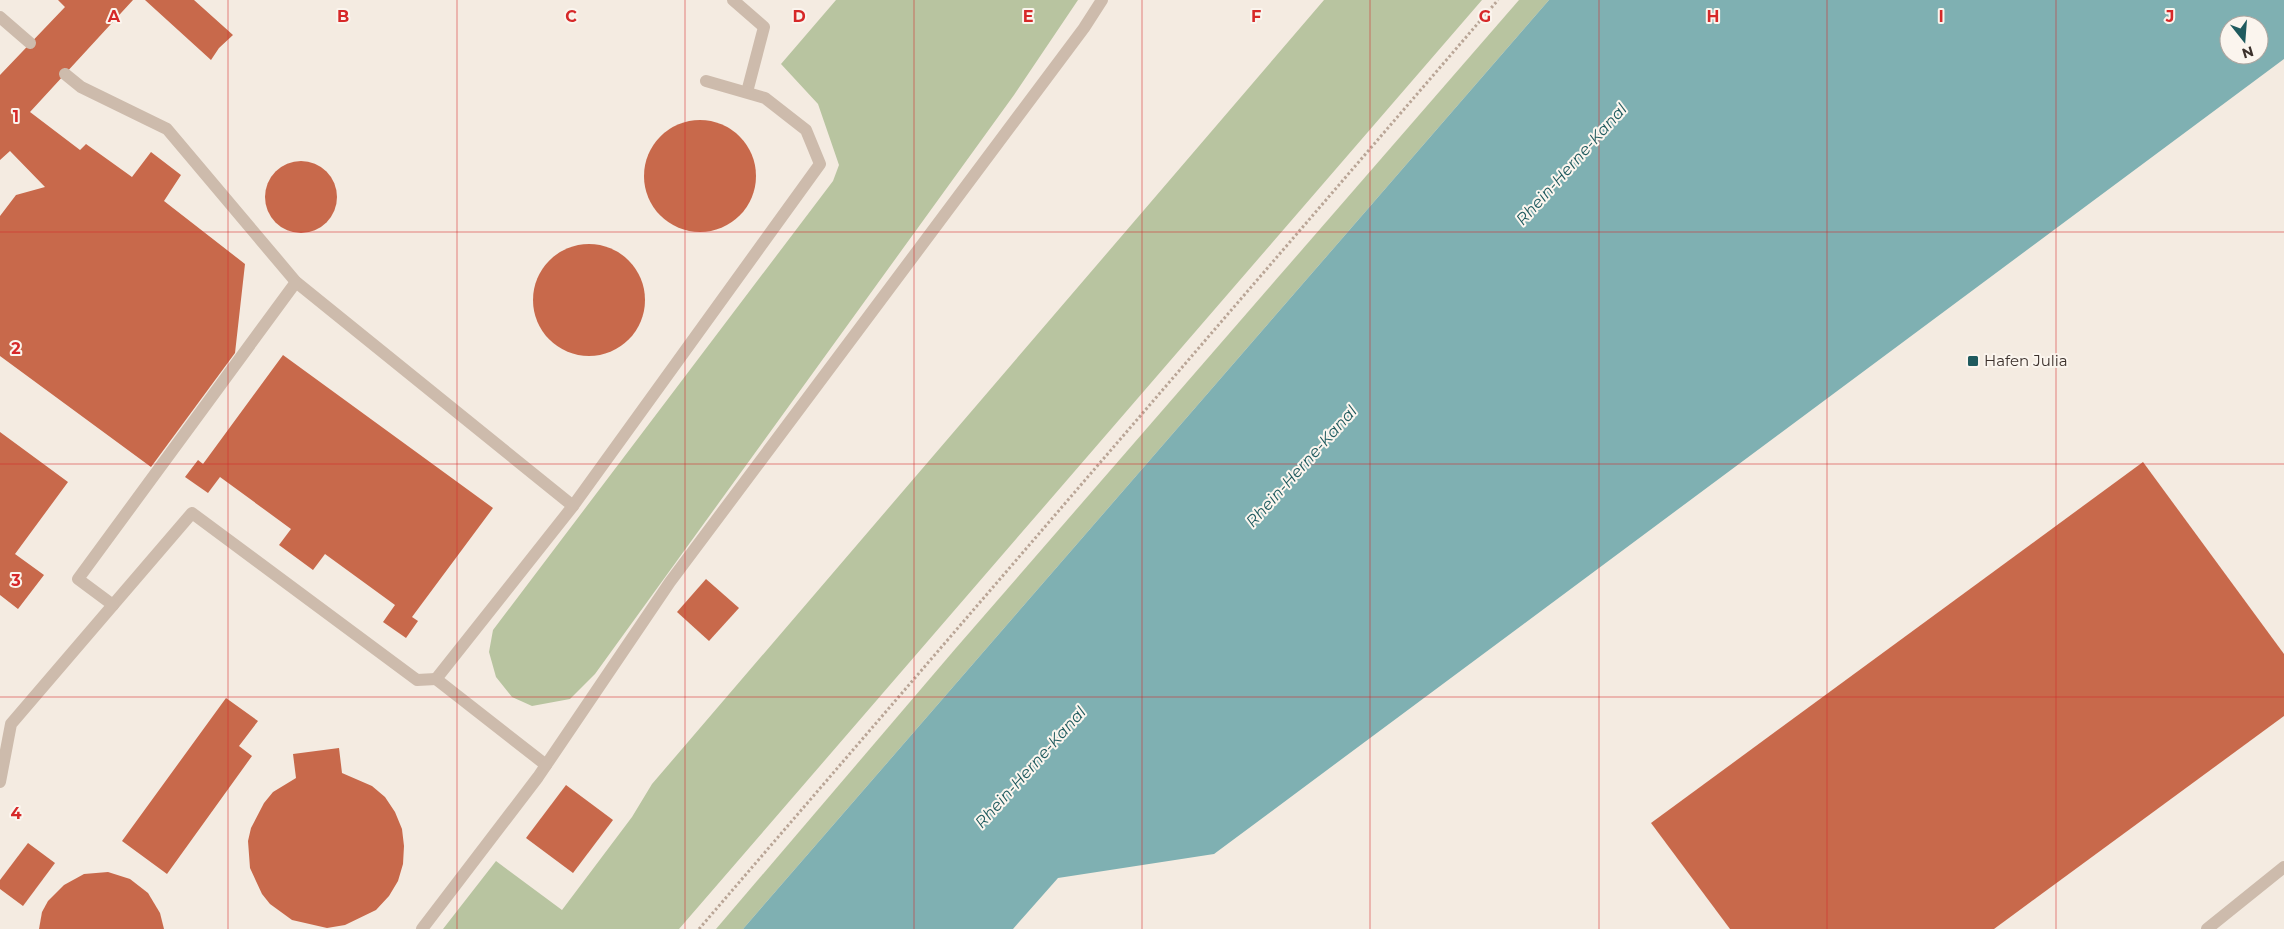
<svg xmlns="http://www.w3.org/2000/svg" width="2284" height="929" viewBox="0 0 2284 929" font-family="Montserrat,sans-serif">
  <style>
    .green { fill: #b8c4a0 }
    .water { fill: #7fb0b2; fill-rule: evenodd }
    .building { fill: #c8694b }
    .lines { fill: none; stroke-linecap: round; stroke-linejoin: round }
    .path { stroke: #b9a596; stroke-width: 3; stroke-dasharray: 2.5 2.5; stroke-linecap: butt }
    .lane { stroke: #cdbbac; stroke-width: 12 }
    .grid { fill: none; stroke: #d62828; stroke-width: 1; stroke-opacity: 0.55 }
    .poi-dot { fill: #1f5a5e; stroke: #fbf5ee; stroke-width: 2 }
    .labels { text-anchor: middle; stroke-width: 4; stroke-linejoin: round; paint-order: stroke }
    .poi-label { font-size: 15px; fill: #3b302b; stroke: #fbf5ee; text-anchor: start }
    .water-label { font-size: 16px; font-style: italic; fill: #1f5a5e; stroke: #fbf5ee }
    .grid-label { font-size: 16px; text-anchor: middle; font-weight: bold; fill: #d62828; stroke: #fbf5ee; stroke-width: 4; stroke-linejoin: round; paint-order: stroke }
  </style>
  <rect width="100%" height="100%" fill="#f4ebe1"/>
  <!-- green -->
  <g class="green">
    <path d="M 836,0 L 1078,0 L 1014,95 L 595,674 L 570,699 L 532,706 L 512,697 L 496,677 L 489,652 L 493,630 L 833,181 L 839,165 L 818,104 L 781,64 Z"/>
    <path d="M 1324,0 L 1482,0 L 679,929 L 443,929 L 496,861 L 562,910 L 632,817 L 652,784 Z"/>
    <path d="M 1519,0 L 1549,0 L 743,929 L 716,929 L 956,648 Z"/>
  </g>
  <!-- water -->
  <path class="water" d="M 1549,0 L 2284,0 L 2284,59 L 1214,854 L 1058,878 L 1013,929 L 743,929 ZM 2229,25 L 2259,25 L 2259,55 L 2229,55 Z"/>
  <!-- building -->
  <g class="building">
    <path d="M 58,0 L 133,0 L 30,112 L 80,150 L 86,144 L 132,177 L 151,152 L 181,175 L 164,201 L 245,264 L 235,353 L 151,467 L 0,356 L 0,216 L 16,195 L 45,187 L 10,151 L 0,160 L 0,75 L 65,7 Z"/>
    <path d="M 145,0 L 194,0 L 233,35 L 219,48 L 211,60 Z"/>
    <circle cx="700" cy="176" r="56"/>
    <circle cx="301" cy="197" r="36"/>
    <circle cx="589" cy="300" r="56"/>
    <path d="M 283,355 L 493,508 L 412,617 L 418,621 L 406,638 L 383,622 L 395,605 L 325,554 L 313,570 L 279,545 L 291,529 L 220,477 L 208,493 L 185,477 L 198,460 L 203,464 Z"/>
    <path d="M 0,432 L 68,482 L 15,554 L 44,575 L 18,609 L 0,595 Z"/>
    <path d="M 2143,462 L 2284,654 L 2284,716 L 1994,929 L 1730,929 L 1651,823 Z"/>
    <path d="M 706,579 L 739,608 L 709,641 L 677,612 Z"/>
    <path d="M 226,698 L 258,721 L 239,746 L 252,756 L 167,874 L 122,841 Z"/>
    <path d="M 339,748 L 342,773 L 372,786 L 385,797 L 395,812 L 402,829 L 404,846 L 403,864 L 398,881 L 389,896 L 376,910 L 345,925 L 327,928 L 292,920 L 270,904 L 262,894 L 250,868 L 248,841 L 251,828 L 264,803 L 273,792 L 296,778 L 293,754 Z"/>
    <path d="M 566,785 L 613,820 L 573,873 L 526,838 Z"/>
    <path d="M 28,843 L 55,863 L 23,906 L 0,889 L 0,880 Z"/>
    <path d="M 108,872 L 130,879 L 148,893 L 160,913 L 164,929 L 39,929 L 42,912 L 48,901 L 64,885 L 84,874 Z"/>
  </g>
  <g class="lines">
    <!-- path -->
    <path class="path" d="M 699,929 L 1498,0"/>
    <!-- lane -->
    <g class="lane">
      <path d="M 733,0 L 764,27 L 747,92"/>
      <path d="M 0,17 L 30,43"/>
      <path d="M 65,74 L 81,87 L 167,129 L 296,282 L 573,506 L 436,679 L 546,765"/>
      <path d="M 573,506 L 820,164 L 806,130 L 765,98 L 706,81"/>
      <path d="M 113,605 L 192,513 L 417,680 L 436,679"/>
      <path d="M 0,782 L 11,724 L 113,605 L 78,579 L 296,282"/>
      <path d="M 422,929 L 538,777 L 670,582 L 1084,28 L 1102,0"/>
      <path d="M 2207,929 L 2284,867"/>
    </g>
  </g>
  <!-- grid -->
  <path class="grid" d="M 228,0 L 228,929M 457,0 L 457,929M 685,0 L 685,929M 914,0 L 914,929M 1142,0 L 1142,929M 1370,0 L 1370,929M 1599,0 L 1599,929M 1827,0 L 1827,929M 2056,0 L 2056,929M 0,232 L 2284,232M 0,464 L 2284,464M 0,697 L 2284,697"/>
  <!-- markers -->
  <rect class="poi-dot" x="1967" y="355" width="12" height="12" rx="2.5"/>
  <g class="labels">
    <!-- poi labels -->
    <g class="poi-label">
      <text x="1984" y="366">Hafen Julia</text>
    </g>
    <!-- water labels -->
    <g class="water-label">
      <text transform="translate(1571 164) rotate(-48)" y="6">Rhein-Herne-Kanal</text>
      <text transform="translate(1301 466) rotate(-48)" y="6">Rhein-Herne-Kanal</text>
      <text transform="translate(1030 767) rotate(-48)" y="6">Rhein-Herne-Kanal</text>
    </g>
  </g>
  <g class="grid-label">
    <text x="114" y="22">A</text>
    <text x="343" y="22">B</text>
    <text x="571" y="22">C</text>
    <text x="799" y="22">D</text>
    <text x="1028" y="22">E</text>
    <text x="1256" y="22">F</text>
    <text x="1485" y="22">G</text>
    <text x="1713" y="22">H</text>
    <text x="1941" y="22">I</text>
    <text x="2170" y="22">J</text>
    <text x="16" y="122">1</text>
    <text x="16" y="354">2</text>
    <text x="16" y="586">3</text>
    <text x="16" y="819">4</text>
  </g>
  <!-- north arrow -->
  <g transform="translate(2244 40) rotate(163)"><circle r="24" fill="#fbf5ee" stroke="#aea6a0"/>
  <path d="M0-4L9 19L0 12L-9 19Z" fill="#1f5a5e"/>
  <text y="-8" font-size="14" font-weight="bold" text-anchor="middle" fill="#3b302b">N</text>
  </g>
</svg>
